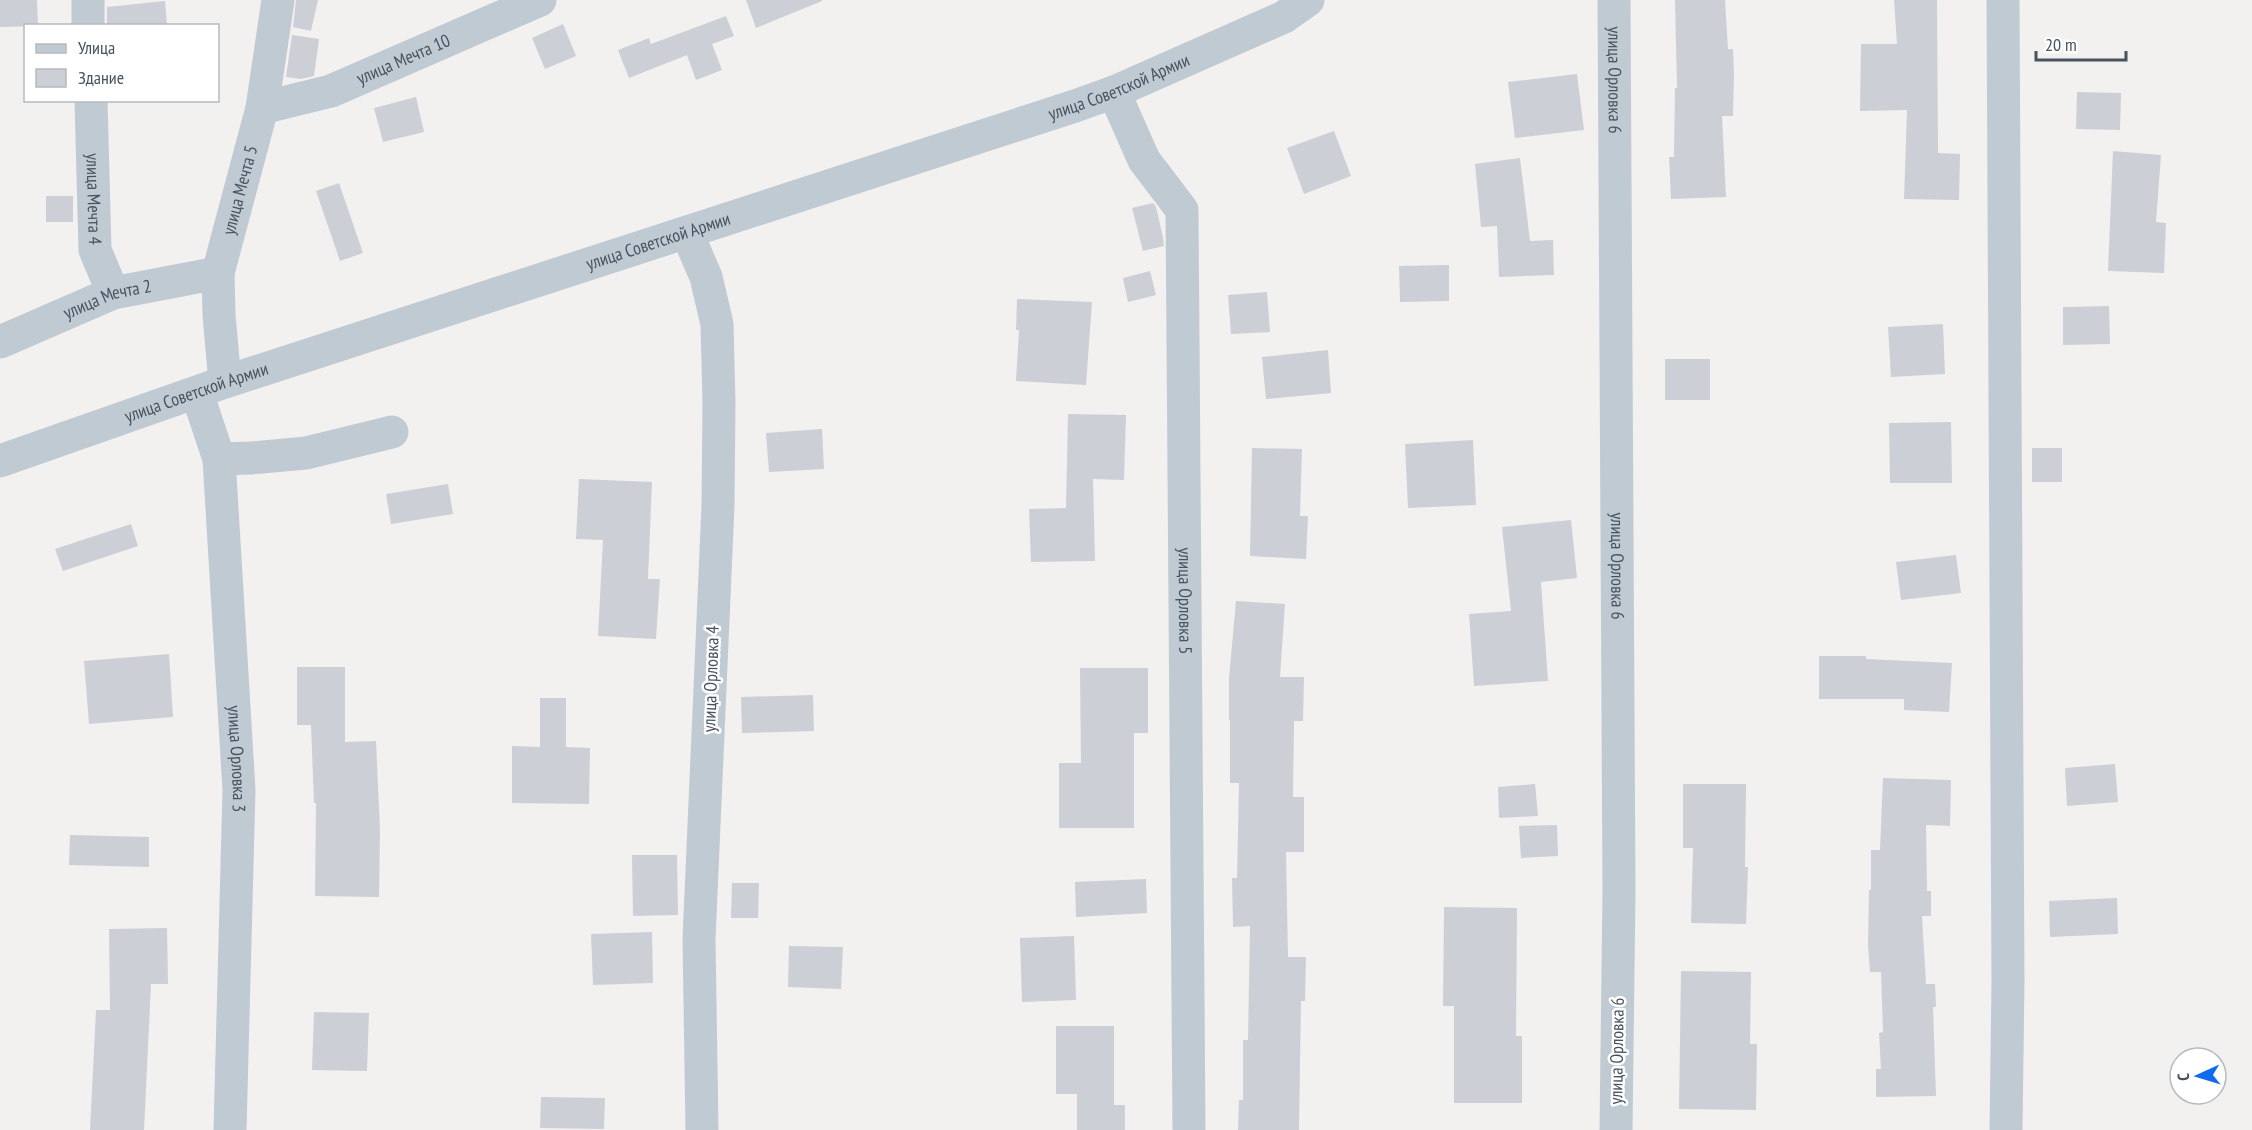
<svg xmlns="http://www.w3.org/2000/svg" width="2252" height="1130" viewBox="0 0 2252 1130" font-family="'PT Sans Narrow',sans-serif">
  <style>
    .building { fill: #cccfd5 }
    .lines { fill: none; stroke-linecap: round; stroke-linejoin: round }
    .street { stroke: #c0cad3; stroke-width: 33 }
    .labels { text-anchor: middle; stroke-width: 5; stroke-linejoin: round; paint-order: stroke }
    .street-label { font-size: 18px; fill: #47535f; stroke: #fff }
  </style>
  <rect width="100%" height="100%" fill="#f3f0f0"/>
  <!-- building -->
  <g class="building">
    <path d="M 0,0 L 37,0 L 38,26 L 0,27 Z"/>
    <path d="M 296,0 L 318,0 L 311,31 L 293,27 Z"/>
    <path d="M 746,0 L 822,0 L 822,1 L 756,28 Z"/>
    <path d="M 1675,0 L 1725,0 L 1728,49 L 1733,49 L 1734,73 L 1733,116 L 1722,116 L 1726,197 L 1671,199 L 1669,157 L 1674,157 L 1675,88 L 1677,88 Z"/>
    <path d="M 1894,0 L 1937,0 L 1938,153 L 1960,154 L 1959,200 L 1904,199 L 1907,110 L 1860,111 L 1861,44 L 1897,44 Z"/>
    <path d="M 165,1 L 167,26 L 107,26 L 107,7 Z"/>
    <path d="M 726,16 L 734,36 L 712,44 L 722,70 L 696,80 L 687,55 L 629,78 L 618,50 L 649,38 L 651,44 Z"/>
    <path d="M 563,24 L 576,56 L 545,69 L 532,38 Z"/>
    <path d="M 292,35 L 319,39 L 314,76 L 301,79 L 286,77 Z"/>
    <path d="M 1577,74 L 1584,130 L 1515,138 L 1508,82 Z"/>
    <path d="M 2077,92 L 2121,93 L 2120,130 L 2076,129 Z"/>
    <path d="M 416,97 L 424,132 L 383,142 L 374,108 Z"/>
    <path d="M 1334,131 L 1351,176 L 1304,194 L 1287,148 Z"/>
    <path d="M 2113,151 L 2161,155 L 2156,222 L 2166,223 L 2164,273 L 2108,271 Z"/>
    <path d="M 1520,158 L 1530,241 L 1553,240 L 1554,275 L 1499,277 L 1497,226 L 1481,227 L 1475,164 Z"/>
    <path d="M 339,183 L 363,253 L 340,261 L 316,191 Z"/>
    <rect x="46" y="196" width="27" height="26"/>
    <path d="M 1153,203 L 1156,207 L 1163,237 L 1164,246 L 1143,251 L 1132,208 Z"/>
    <path d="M 1449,265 L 1449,301 L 1400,302 L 1399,266 Z"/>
    <path d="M 1150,271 L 1156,295 L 1128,302 L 1123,278 Z"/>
    <path d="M 1267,292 L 1270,332 L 1231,334 L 1228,295 Z"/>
    <path d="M 1017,299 L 1092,302 L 1086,385 L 1016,381 L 1019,330 L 1016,330 Z"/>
    <path d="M 2109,306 L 2110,344 L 2063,345 L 2063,307 Z"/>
    <path d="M 1943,324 L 1945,374 L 1891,377 L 1888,327 Z"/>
    <path d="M 1328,350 L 1331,393 L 1266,399 L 1262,357 Z"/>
    <rect x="1665" y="359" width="45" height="41"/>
    <path d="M 1068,414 L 1126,415 L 1124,480 L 1093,479 L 1095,561 L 1031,562 L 1029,509 L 1066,508 Z"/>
    <path d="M 1951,422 L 1952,483 L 1890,483 L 1889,423 Z"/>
    <path d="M 822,429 L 824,469 L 769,472 L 766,433 Z"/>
    <path d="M 1473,440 L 1476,505 L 1408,508 L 1405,444 Z"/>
    <path d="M 1252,448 L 1302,449 L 1300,516 L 1308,516 L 1306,559 L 1250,556 Z"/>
    <rect x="2032" y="448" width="30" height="34"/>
    <path d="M 579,479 L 652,482 L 648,579 L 660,579 L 656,639 L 598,636 L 603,540 L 576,539 Z"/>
    <path d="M 448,484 L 453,514 L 391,524 L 386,494 Z"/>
    <path d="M 1571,520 L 1577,578 L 1541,582 L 1548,681 L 1474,686 L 1469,614 L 1511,611 L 1502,527 Z"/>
    <path d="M 131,524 L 138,546 L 63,571 L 55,549 Z"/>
    <path d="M 1956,555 L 1961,593 L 1901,600 L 1896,562 Z"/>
    <path d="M 1236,601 L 1285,604 L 1280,677 L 1304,677 L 1303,721 L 1294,721 L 1293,797 L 1304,797 L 1304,852 L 1286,852 L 1288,957 L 1306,957 L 1305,1001 L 1301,1001 L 1299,1130 L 1238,1130 L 1239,1100 L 1243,1100 L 1243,1040 L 1248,1040 L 1250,926 L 1233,927 L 1232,878 L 1237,878 L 1239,783 L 1230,783 L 1230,720 L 1229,720 L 1229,678 Z"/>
    <path d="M 169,654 L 173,717 L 89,724 L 84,661 Z"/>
    <path d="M 1819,656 L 1866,656 L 1866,659 L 1952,663 L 1949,712 L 1904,710 L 1904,699 L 1819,699 Z"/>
    <path d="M 297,667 L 345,667 L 345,742 L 376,741 L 380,829 L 379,897 L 315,896 L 316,803 L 314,803 L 311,725 L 297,725 Z"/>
    <path d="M 1080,668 L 1148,668 L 1148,733 L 1134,733 L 1134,828 L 1059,828 L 1059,763 L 1081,763 Z"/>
    <path d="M 813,695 L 814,731 L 742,733 L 741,697 Z"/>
    <path d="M 540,698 L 566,698 L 566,747 L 590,748 L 589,804 L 512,803 L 512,746 L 540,747 Z"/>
    <path d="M 2115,764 L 2118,802 L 2067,806 L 2065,768 Z"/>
    <path d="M 1883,778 L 1951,780 L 1950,826 L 1926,825 L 1927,891 L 1931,891 L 1931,916 L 1922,916 L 1926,984 L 1935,984 L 1936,1007 L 1933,1007 L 1936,1096 L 1876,1097 L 1876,1069 L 1881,1069 L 1879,1033 L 1883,1032 L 1881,972 L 1870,972 L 1868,945 L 1869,890 L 1871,890 L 1871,850 L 1880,850 Z"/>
    <path d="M 1535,784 L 1538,816 L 1499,818 L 1498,787 Z"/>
    <path d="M 1683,784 L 1746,784 L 1745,867 L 1748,867 L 1746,924 L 1691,923 L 1693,848 L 1683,848 Z"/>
    <path d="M 1557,825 L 1558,856 L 1521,858 L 1519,826 Z"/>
    <path d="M 70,835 L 149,837 L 149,867 L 69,865 Z"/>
    <path d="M 632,855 L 677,855 L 678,915 L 633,916 Z"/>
    <path d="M 1146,879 L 1147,913 L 1076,917 L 1075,882 Z"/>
    <path d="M 732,883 L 759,883 L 758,918 L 731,918 Z"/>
    <path d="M 2117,898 L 2118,934 L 2050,937 L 2049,901 Z"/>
    <path d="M 1444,907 L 1517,908 L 1516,1036 L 1522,1036 L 1522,1103 L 1454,1103 L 1454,1006 L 1443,1006 Z"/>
    <path d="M 167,928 L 168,984 L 151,984 L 144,1130 L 90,1130 L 96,1010 L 110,1010 L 109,929 Z"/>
    <path d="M 652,932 L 653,983 L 593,985 L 591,934 Z"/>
    <path d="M 1074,936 L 1076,1000 L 1022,1002 L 1020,938 Z"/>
    <path d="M 789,946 L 843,947 L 841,989 L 788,987 Z"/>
    <path d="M 1681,971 L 1751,972 L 1750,1044 L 1757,1044 L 1756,1110 L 1679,1109 Z"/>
    <path d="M 314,1012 L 369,1013 L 367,1071 L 312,1070 Z"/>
    <path d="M 1056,1026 L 1114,1026 L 1114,1105 L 1125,1105 L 1125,1130 L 1077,1130 L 1077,1094 L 1056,1094 Z"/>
    <path d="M 541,1097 L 605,1098 L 604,1129 L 540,1128 Z"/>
  </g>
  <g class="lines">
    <!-- street -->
    <g class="street">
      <path d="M 88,0 L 88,26"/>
      <path id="s1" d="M 1614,0 L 1619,891 L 1616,1130"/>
      <path d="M 2003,0 L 2008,981 L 2006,1130"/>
      <path id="s2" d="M 1114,92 L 1144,160 L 1182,210 L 1189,1130"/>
      <path id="s3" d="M 91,100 L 95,250 L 113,293"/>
      <path id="s4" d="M 262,108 L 331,91 L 540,0"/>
      <path d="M 687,233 L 706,277 L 717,324 L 719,402 L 718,506 L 699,939 L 702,1130"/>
      <path id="s5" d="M 0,342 L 113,293 L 218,273"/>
      <path id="s6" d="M 225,382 L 219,315 L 218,273 L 262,108 L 278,0"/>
      <path id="s7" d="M 197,393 L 219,459 L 239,790 L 230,1130"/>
      <path d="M 219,459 L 251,458 L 306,453 L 392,432"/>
      <path id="s8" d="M 0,461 L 225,382 L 1075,106 L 1114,92 L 1284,17 L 1308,0"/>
    </g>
  </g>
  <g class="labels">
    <!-- street labels -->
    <g class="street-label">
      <text dy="6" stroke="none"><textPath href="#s4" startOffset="150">улица Мечта 10</textPath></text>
      <text dy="6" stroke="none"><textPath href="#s1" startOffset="80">улица Орловка 6</textPath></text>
      <text dy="6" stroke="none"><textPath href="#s8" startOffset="1180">улица Советской Армии</textPath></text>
      <text dy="6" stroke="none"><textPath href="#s6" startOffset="195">улица Мечта 5</textPath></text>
      <text dy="6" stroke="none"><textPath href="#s3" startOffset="99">улица Мечта 4</textPath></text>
      <text dy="6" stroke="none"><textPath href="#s8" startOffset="694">улица Советской Армии</textPath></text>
      <text dy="6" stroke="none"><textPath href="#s5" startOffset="116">улица Мечта 2</textPath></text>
      <text dy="6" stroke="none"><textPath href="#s8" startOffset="208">улица Советской Армии</textPath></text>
      <text dy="6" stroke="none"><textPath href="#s1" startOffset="566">улица Орловка 6</textPath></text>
      <text dy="6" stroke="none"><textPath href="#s2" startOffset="528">улица Орловка 5</textPath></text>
      <text transform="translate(711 679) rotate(-88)" y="6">улица Орловка 4</text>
      <text dy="6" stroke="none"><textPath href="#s7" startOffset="370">улица Орловка 3</textPath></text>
      <text transform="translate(1617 1051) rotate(-89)" y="6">улица Орловка 6</text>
    </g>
  </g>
  <!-- legend -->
  <rect x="24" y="24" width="195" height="78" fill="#ffffff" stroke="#b5babf" stroke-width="1.5"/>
  <rect x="36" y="44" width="30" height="9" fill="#c0cad3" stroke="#b5babf" stroke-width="1.5"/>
  <text x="78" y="54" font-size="18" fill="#47535f">Улица</text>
  <rect x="36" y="69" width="30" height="18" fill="#cccfd5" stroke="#b5babf" stroke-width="1.5"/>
  <text x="78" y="84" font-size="18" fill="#47535f">Здание</text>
  <!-- north arrow -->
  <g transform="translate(2198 1076) rotate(266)"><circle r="28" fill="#ffffff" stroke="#b5babf" stroke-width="1.5"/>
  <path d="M0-4.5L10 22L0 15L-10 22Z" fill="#106bed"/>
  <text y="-9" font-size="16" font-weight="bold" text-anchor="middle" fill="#47535f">С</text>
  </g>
  <!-- scale -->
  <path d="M2036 51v9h90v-9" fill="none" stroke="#47535f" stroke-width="3"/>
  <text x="2045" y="51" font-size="18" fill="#47535f" stroke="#ffffff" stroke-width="4.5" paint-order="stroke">20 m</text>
</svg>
